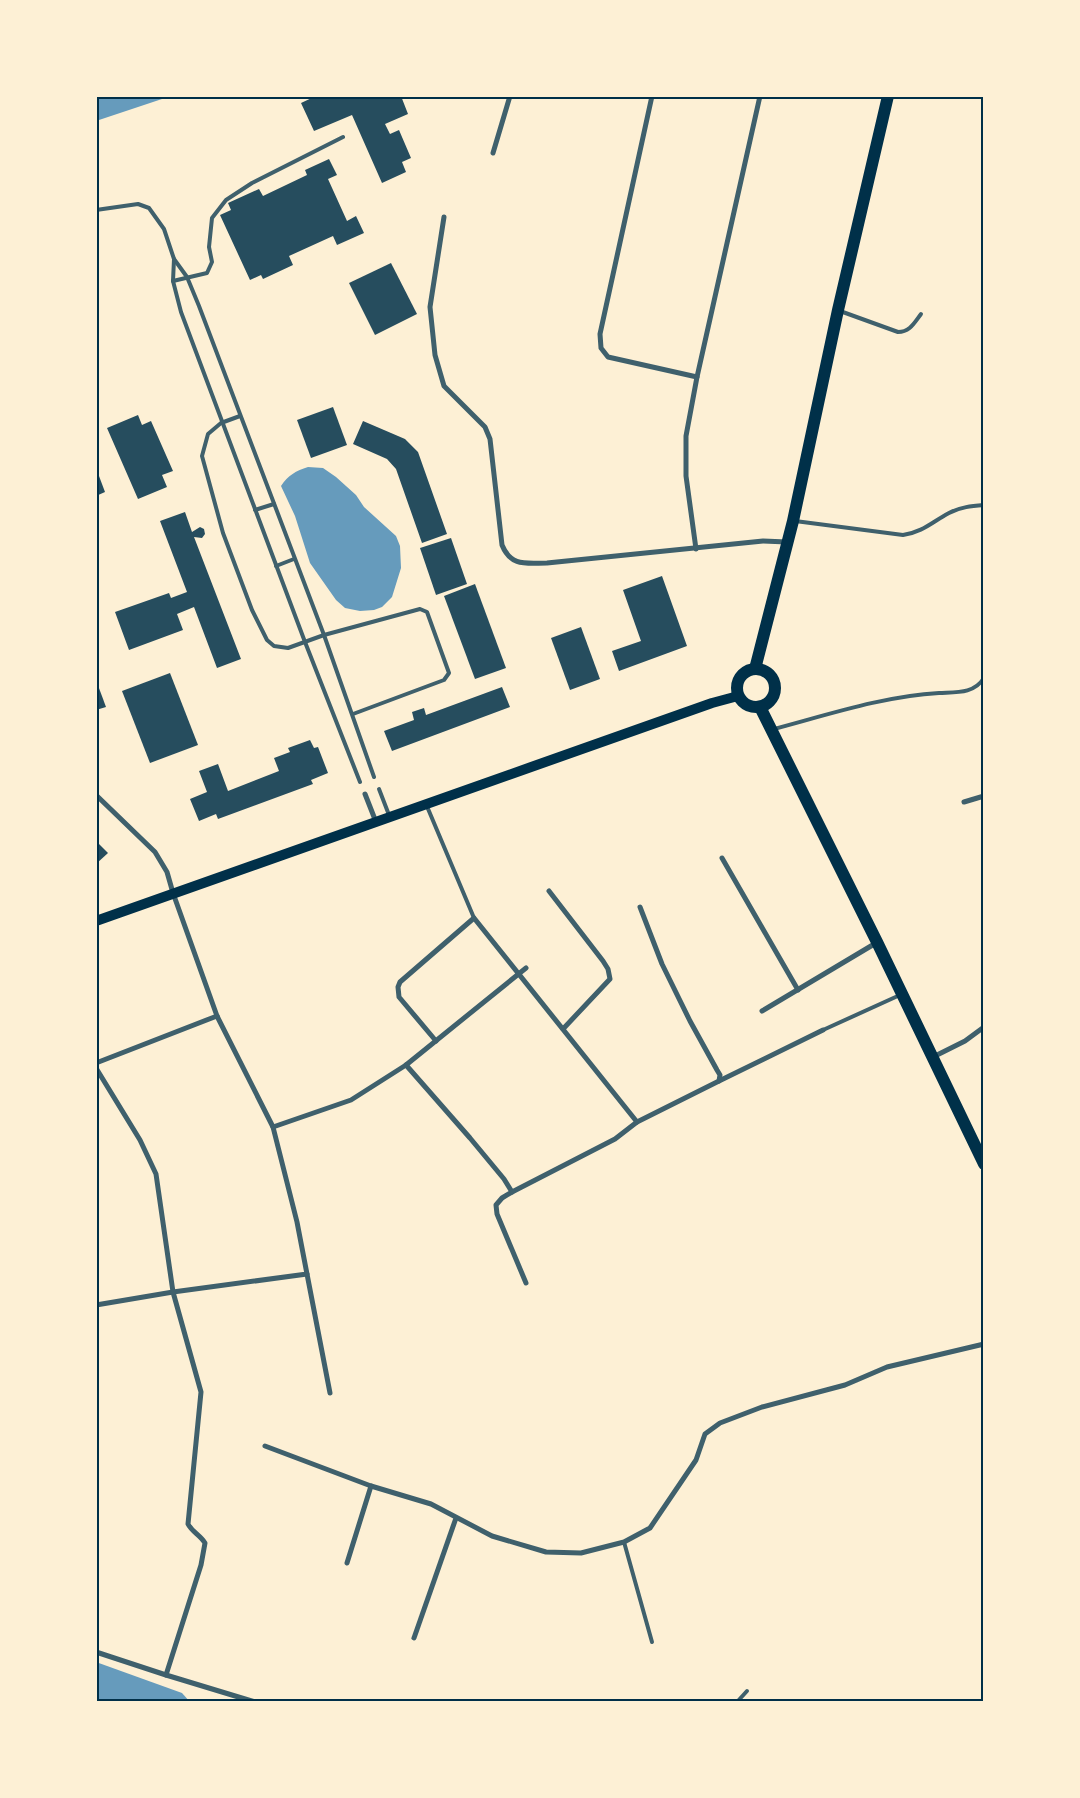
<svg xmlns="http://www.w3.org/2000/svg" width="1080" height="1798" viewBox="0 0 1080 1798" font-family="Merriweather,serif">
  <style>
    .water { fill: #669bbc }
    .building { fill: #264d5e }
    .lines { fill: none; stroke-linecap: round; stroke-linejoin: round }
    .service { stroke: #3f606c; stroke-width: 4 }
    .minor { stroke: #3f606c; stroke-width: 5 }
    .secondary { stroke: #003049; stroke-width: 10 }
    .trunk { stroke: #003049; stroke-width: 12 }
    .neatline { fill: none; stroke: #003049; stroke-width: 2 }
  </style>
  <rect width="100%" height="100%" fill="#fdf0d5"/>
  <!-- water -->
  <g class="water">
    <path d="M 96,96 L 171,96 L 96,121 Z"/>
    <path d="M 308,467 L 323,468 L 336,477 L 356,495 L 364,507 L 396,536 L 400,546 L 401,568 L 392,597 L 382,607 L 374,610 L 360,611 L 345,608 L 336,600 L 310,563 L 295,516 L 281,486 C 288,475 296,471 308,467 Z"/>
    <path d="M 96,1662 L 182,1693 L 190,1702 L 96,1702 Z"/>
  </g>
  <!-- building -->
  <g class="building">
    <path d="M 316,96 L 401,96 L 408,114 L 385,124 L 390,134 L 399,130 L 411,158 L 402,162 L 406,172 L 382,183 L 352,115 L 314,131 L 301,103 Z"/>
    <path d="M 329,159 L 337,175 L 328,179 L 347,221 L 356,216 L 364,233 L 337,245 L 333,236 L 289,256 L 293,265 L 263,279 L 261,275 L 250,280 L 220,215 L 231,210 L 228,203 L 259,189 L 263,196 L 307,175 L 305,170 Z"/>
    <path d="M 391,263 L 417,314 L 375,335 L 349,283 Z"/>
    <path d="M 333,407 L 347,445 L 311,458 L 297,420 Z"/>
    <path d="M 138,415 L 142,425 L 151,421 L 173,471 L 162,475 L 167,487 L 138,499 L 107,428 Z"/>
    <path d="M 363,421 L 405,439 L 418,452 L 447,534 L 422,543 L 396,469 L 387,459 L 353,444 Z"/>
    <path d="M 96,468 L 105,492 L 96,496 Z"/>
    <path d="M 185,512 L 192,532 L 200,527 L 204,529 L 205,534 L 202,538 L 194,537 L 241,659 L 217,668 L 194,607 L 177,614 L 183,630 L 129,650 L 115,612 L 169,593 L 171,598 L 187,592 L 160,521 Z"/>
    <path d="M 451,538 L 467,584 L 436,595 L 420,548 Z"/>
    <path d="M 662,576 L 687,646 L 619,671 L 612,651 L 641,641 L 623,590 Z"/>
    <path d="M 475,584 L 506,668 L 475,679 L 444,596 Z"/>
    <path d="M 581,627 L 600,679 L 570,690 L 551,638 Z"/>
    <path d="M 170,673 L 198,745 L 150,763 L 122,691 Z"/>
    <path d="M 96,680 L 106,707 L 96,710 Z"/>
    <path d="M 502,687 L 510,707 L 392,751 L 384,731 L 414,720 L 412,712 L 424,708 L 426,715 Z"/>
    <path d="M 310,740 L 314,748 L 318,747 L 328,773 L 311,780 L 313,784 L 218,819 L 216,814 L 199,821 L 190,799 L 207,792 L 199,771 L 218,764 L 228,791 L 279,771 L 274,758 L 290,752 L 288,748 Z"/>
    <path d="M 96,841 L 108,853 L 96,864 Z"/>
  </g>
  <g class="lines">
    <!-- service -->
    <g class="service">
      <path d="M 96,210 L 138,204 L 149,208 L 164,229 L 174,259 L 187,277 L 199,306 L 324,635 L 374,777"/>
      <path d="M 174,259 L 173,281 L 181,312 L 305,642 L 360,782"/>
      <path d="M 173,281 L 207,273 L 212,262 L 209,247 L 212,218 L 226,200 L 252,183 L 343,137"/>
      <path d="M 840,311 L 898,332 C 910,332 914,323 921,314"/>
      <path d="M 240,416 L 221,423 L 208,434 L 202,456 L 223,533 L 252,610 L 267,640 L 274,646 L 288,648 L 324,635 L 420,609 L 427,612 L 449,673 L 444,680 L 353,714"/>
      <path d="M 255,510 L 274,504"/>
      <path d="M 795,521 L 903,535 C 923,532 932,522 949,513 C 960,507 972,506 984,505"/>
      <path d="M 276,566 L 294,559"/>
      <path d="M 774,729 C 827,715 884,696 939,693 C 956,692 974,694 984,678"/>
      <path d="M 379,789 L 389,815"/>
      <path d="M 426,804 L 474,918"/>
      <path d="M 823,1030 L 900,995"/>
      <path d="M 624,1542 L 652,1642"/>
      <path d="M 737,1702 L 747,1691"/>
    </g>
    <!-- minor -->
    <g class="minor">
      <path d="M 652,96 L 600,334 L 601,348 L 608,357 L 697,377"/>
      <path d="M 493,153 L 510,96"/>
      <path d="M 444,217 L 430,307 L 435,355 L 444,386 L 485,427 L 490,439 L 502,545 C 511,567 526,563 547,563 L 763,541 L 787,542"/>
      <path d="M 696,549 L 686,476 L 686,436 L 697,377 L 760,96"/>
      <path d="M 365,794 L 376,822"/>
      <path d="M 96,795 L 155,852 L 167,872 L 173,893 L 217,1016 L 273,1127 L 297,1222 L 307,1274 L 173,1292 L 96,1305"/>
      <path d="M 964,802 L 984,796"/>
      <path d="M 722,858 L 798,990"/>
      <path d="M 549,891 L 603,961 L 608,969 L 610,979 L 563,1029"/>
      <path d="M 762,1011 L 876,943"/>
      <path d="M 436,1041 L 399,997 L 398,987 L 400,982 L 474,918 L 637,1122"/>
      <path d="M 933,1057 L 965,1041 L 984,1027"/>
      <path d="M 96,1063 L 217,1016"/>
      <path d="M 406,1065 L 470,1138 L 504,1179 L 512,1192 L 502,1198 L 496,1205 L 497,1214 L 526,1283"/>
      <path d="M 96,1068 L 140,1140 L 156,1174 L 173,1292 L 201,1392 L 188,1524 C 192,1532 200,1535 205,1543 L 201,1565 L 166,1675"/>
      <path d="M 719,1081 L 823,1030"/>
      <path d="M 273,1127 L 351,1100 L 406,1065 L 526,968"/>
      <path d="M 512,1192 L 615,1139 L 637,1122 L 719,1081 L 720,1075 L 717,1070 L 690,1021 L 662,964 L 640,907"/>
      <path d="M 307,1274 L 330,1393"/>
      <path d="M 265,1446 L 371,1486 L 431,1504 L 492,1536 L 546,1552 L 581,1553 L 624,1542 L 650,1528 L 696,1460 L 705,1434 L 720,1423 L 762,1407 L 845,1385 L 887,1367 L 984,1344"/>
      <path d="M 347,1563 L 371,1486"/>
      <path d="M 414,1638 L 456,1518"/>
      <path d="M 96,1652 L 166,1675 L 255,1702"/>
    </g>
    <!-- secondary -->
    <path class="secondary" d="M 96,921 L 712,703 L 738,696"/>
    <!-- trunk -->
    <g class="trunk">
      <circle cx="756" cy="688" r="19"/>
      <path d="M 755,669 L 793,521 L 838,310 L 888,96"/>
      <path d="M 760,707 L 877,942 L 984,1164"/>
    </g>
  </g>
  <!-- border -->
  <rect width="1080" height="1798" fill="none" stroke="#fdf0d5" stroke-width="195"/>
  <rect x="98" y="98" width="884" height="1602" class="neatline"/>
</svg>
